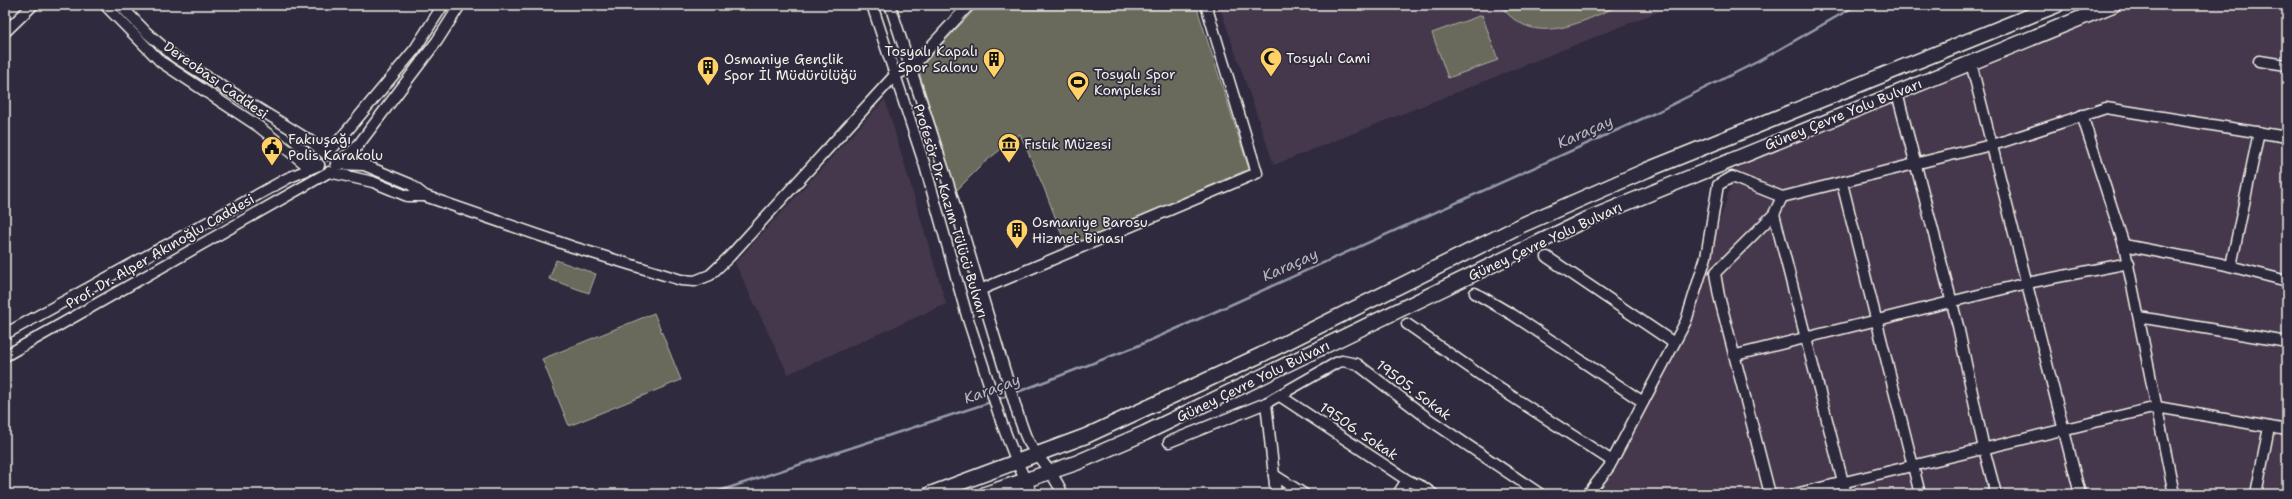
<svg xmlns="http://www.w3.org/2000/svg" width="2292" height="499" viewBox="0 0 2292 499" font-family="'Shantell Sans',sans-serif">
  <style>
    .built { fill: #44394d }
    .green { fill: #696a5b; stroke: #aeaea2 }
    .lines { fill: none; stroke-linecap: round; stroke-linejoin: round }
    .stream { stroke: #949ba8; stroke-width: 2.5 }
    .minor-casing { stroke: #f4f1e8; stroke-width: 13 }
    .highway-casing { stroke: #f4f1e8; stroke-width: 17 }
    .minor { stroke: #2f2a3d; stroke-width: 10 }
    .highway { stroke: #2f2a3d; stroke-width: 14 }
    .labels { text-anchor: middle; stroke-width: 3.5; stroke-linejoin: round; paint-order: stroke }
    .poi-label { font-size: 14px; fill: #f4f1e8; stroke: #2f2a3d; text-anchor: start }
    .street-label { font-size: 14px; fill: #f4f1e8; stroke: #2f2a3d }
    .water-label { font-size: 15px; font-style: italic; fill: #b4b8bd; stroke: #2f2a3d }
  </style>
  <rect width="100%" height="100%" fill="#2f2a3d"/>
  <filter id="ink" filterUnits="userSpaceOnUse"><feTurbulence type="fractalNoise" baseFrequency=".025" numOctaves="2"/><feDisplacementMap in="SourceGraphic" scale="8" xChannelSelector="R" yChannelSelector="G"/><feConvolveMatrix kernelMatrix="1 2 1 2 8 2 1 2 1" color-interpolation-filters="sRGB"/></filter>
  <g filter="url(#ink)">
    <!-- built -->
    <g class="built">
      <path d="M 1219,5 L 1675,5 L 1274,165 Z"/>
      <path d="M 2131,5 L 2287,5 L 2287,494 L 1589,494 L 1643,396 L 1702,277 L 1738,163 Z"/>
      <path d="M 885,99 L 946,304 L 788,374 L 735,263 Z"/>
    </g>
    <!-- green -->
    <g class="green">
      <path d="M 979,5 L 1196,5 L 1249,169 L 1067,248 L 1044,188 L 1020,134 L 985,162 L 956,191 L 918,69 Z"/>
      <path d="M 1500,5 L 1621,5 C 1580,22 1534,50 1500,5 Z"/>
      <path d="M 1482,15 L 1498,60 L 1448,78 L 1432,33 Z"/>
      <path d="M 556,260 L 596,274 L 589,293 L 549,279 Z"/>
      <path d="M 654,313 L 681,380 L 569,426 L 542,359 Z"/>
    </g>
    <g class="lines">
      <!-- stream -->
      <g class="stream">
        <path d="M 1015,393 L 1135,347 L 1219,310 L 1655,113 L 1759,61 L 1857,5"/>
        <path d="M 996,400 L 1010,395"/>
        <path d="M 710,494 L 991,402"/>
      </g>
      <!-- minor casing -->
      <g class="minor-casing">
        <g id="minor">
          <path d="M 105,5 L 161,62 L 258,126 L 304,163 L 319,165"/>
          <path d="M 120,5 L 147,33 L 175,57 L 309,140 L 327,155 L 415,49 L 443,5"/>
          <path d="M 872,5 L 925,166 L 967,316 L 1002,424 L 1016,460 L 1032,494"/>
          <path d="M 890,5 L 948,183 L 1019,418 C 1022,425 1024,434 1028,441 C 1036,455 1060,482 1062,494"/>
          <path d="M 5,32 L 33,5"/>
          <path d="M 2259,61 L 2287,65"/>
          <path d="M 1971,63 L 2080,494"/>
          <path d="M 1897,93 L 1958,326 L 1984,449 L 1996,494"/>
          <path d="M 2082,115 L 2124,245 L 2174,494"/>
          <path d="M 336,164 L 364,165 L 410,184 L 425,196 L 573,247 L 681,280 L 695,281 L 710,275 L 730,256 L 895,75 L 911,68 L 969,5"/>
          <path d="M 336,164 L 356,148 L 437,41 L 460,5"/>
          <path d="M 1842,183 L 1920,494"/>
          <path d="M 1782,197 L 1774,214 L 1846,494"/>
          <path d="M 2124,245 L 2222,264 L 2287,281"/>
          <path d="M 1547,257 L 1674,343"/>
          <path d="M 2231,266 L 2259,132"/>
          <path d="M 980,290 L 1257,173 L 1206,5"/>
          <path d="M 1475,293 L 1513,315 L 1643,402"/>
          <path d="M 2139,317 L 2287,342"/>
          <path d="M 1407,324 L 1502,390 L 1612,461"/>
          <path d="M 5,334 L 288,178 L 319,165"/>
          <path d="M 1736,355 L 2027,283 L 2129,263"/>
          <path d="M 5,356 L 329,172 L 373,182 L 407,196 L 425,196"/>
          <path d="M 1280,396 L 1407,480 L 1423,487 L 1433,494"/>
          <path d="M 1266,403 L 1276,494"/>
          <path d="M 1169,442 L 1266,403 L 1336,363 L 1342,361 L 1357,364 L 1430,420 L 1540,494"/>
          <path d="M 1274,475 L 1304,494"/>
          <path d="M 1398,494 L 1407,480"/>
          <path d="M 1588,494 L 1609,467 L 1686,321 L 1706,257 L 1718,185 L 1732,177 L 1782,197 L 1999,143 L 2106,108 L 2287,137"/>
          <path d="M 1770,494 L 1719,296 L 1715,273 L 1774,214"/>
          <path d="M 1795,494 L 2157,407 L 2287,430"/>
          <path d="M 2256,494 L 2269,427"/>
        </g>
      </g>
      <!-- highway casing -->
      <g class="highway-casing">
        <g id="highway">
          <path d="M 930,494 L 1086,436 L 1261,355 L 1522,225 L 1647,170 L 2057,5"/>
          <path d="M 985,494 L 1076,463 L 1145,433 L 1585,220 L 2113,5"/>
        </g>
      </g>
      <!-- minor -->
      <use href="#minor" class="minor"/>
      <!-- highway -->
      <use href="#highway" class="highway"/>
    </g>
  </g>
  <!-- icons -->
  <defs>
    <g id="mosque-pin" transform="scale(1.15)"><path d="M0 17L-7.5 6A9.5 9.5 0 1 1 7.5 6Z" fill="#ffd166" stroke="#2f2a3d"/><path d="M3.5-4.9A6 6 0 1 0 3.5 4.9A5 5 0 1 1 3.5-4.9Z" fill="#111"/></g>
    <g id="building-pin" transform="scale(1.15)"><path d="M0 17L-7.5 6A9.5 9.5 0 1 1 7.5 6Z" fill="#ffd166" stroke="#2f2a3d"/><path d="M-4-6H4V6H1V3H-1V6H-4ZM-2.5-4.3h1.7v1.8h-1.7ZM.8-4.3h1.7v1.8H.8ZM-2.5-1h1.7V.8h-1.7ZM.8-1h1.7V.8H.8Z" fill="#111"/></g>
    <g id="stadium-pin" transform="scale(1.15)"><path d="M0 17L-7.5 6A9.5 9.5 0 1 1 7.5 6Z" fill="#ffd166" stroke="#2f2a3d"/><path d="M0-5a6.5 5 0 1 0 0 10a6.5 5 0 1 0 0-10ZM-3.5-1.8h7v3.6h-7Z" fill="#111"/></g>
    <g id="museum-pin" transform="scale(1.15)"><path d="M0 17L-7.5 6A9.5 9.5 0 1 1 7.5 6Z" fill="#ffd166" stroke="#2f2a3d"/><path d="M0-6L6-3V-2H-6V-3ZM-5-1h2V3h-2ZM-1-1h2V3h-2ZM3-1h2V3H3ZM-6 4H6V6H-6Z" fill="#111"/></g>
    <g id="civic-pin" transform="scale(1.15)"><path d="M0 17L-7.5 6A9.5 9.5 0 1 1 7.5 6Z" fill="#ffd166" stroke="#2f2a3d"/><path d="M-.6-6.5H3V-4.5H.6V-3L4-1V1h2V6H-6V1h2V-1L-.6-3ZM-1.2 2.5V6h2.4V2.5Z" fill="#111"/></g>
  </defs>
  <g fill-rule="evenodd">
    <use href="#mosque-pin" x="1271" y="58"/>
    <use href="#building-pin" x="994" y="59"/>
    <use href="#building-pin" x="708" y="67"/>
    <use href="#stadium-pin" x="1078" y="82"/>
    <use href="#museum-pin" x="1009" y="144"/>
    <use href="#civic-pin" x="272" y="147"/>
    <use href="#building-pin" x="1017" y="230"/>
  </g>
  <g class="labels">
    <!-- poi labels -->
    <g class="poi-label">
      <text x="978" y="56" text-anchor="end">Tosyalı Kapalı<tspan x="978" dy="16">Spor Salonu</tspan></text>
      <text x="1286" y="63">Tosyalı Cami</text>
      <text x="724" y="64">Osmaniye Gençlik<tspan x="724" dy="16">Spor İl Müdürülüğü</tspan></text>
      <text x="1094" y="79">Tosyalı Spor<tspan x="1094" dy="16">Kompleksi</tspan></text>
      <text x="288" y="144">Fakıuşağı<tspan x="288" dy="16">Polis Karakolu</tspan></text>
      <text x="1024" y="149">Fıstık Müzesi</text>
      <text x="1032" y="227">Osmaniye Barosu<tspan x="1032" dy="16">Hizmet Binası</tspan></text>
    </g>
    <!-- street labels -->
    <g class="street-label">
      <text transform="translate(216 80) rotate(35)" y="5">Dereobası Caddesi</text>
      <text transform="translate(1843 114) rotate(-22)" y="5">Güney Çevre Yolu Bulvarı</text>
      <text transform="translate(951 211) rotate(73)" y="5">Profesör Dr. Kazım Tülücü Bulvarı</text>
      <text transform="translate(1545 241) rotate(-25)" y="5">Güney Çevre Yolu Bulvarı</text>
      <text transform="translate(160 251) rotate(-30)" y="5">Prof. Dr. Alper Akınoğlu Caddesi</text>
      <text transform="translate(1253 381) rotate(-26)" y="5">Güney Çevre Yolu Bulvarı</text>
      <text transform="translate(1414 390) rotate(37)" y="5">19505. Sokak</text>
      <text transform="translate(1359 431) rotate(34)" y="5">19506. Sokak</text>
    </g>
    <!-- water labels -->
    <g class="water-label">
      <text transform="translate(1585 132) rotate(-24)" y="5">Karaçay</text>
      <text transform="translate(1290 265) rotate(-24)" y="5">Karaçay</text>
      <text transform="translate(992 389) rotate(-20)" y="5">Karaçay</text>
    </g>
  </g>
  <!-- margin -->
  <rect width="2292" height="499" fill="none" stroke="#2f2a3d" stroke-width="20"/>
  <rect x="10" y="10" width="2272" height="479" fill="none" stroke="#f4f1e8" stroke-width="1.5" filter="url(#ink)"/>
</svg>
